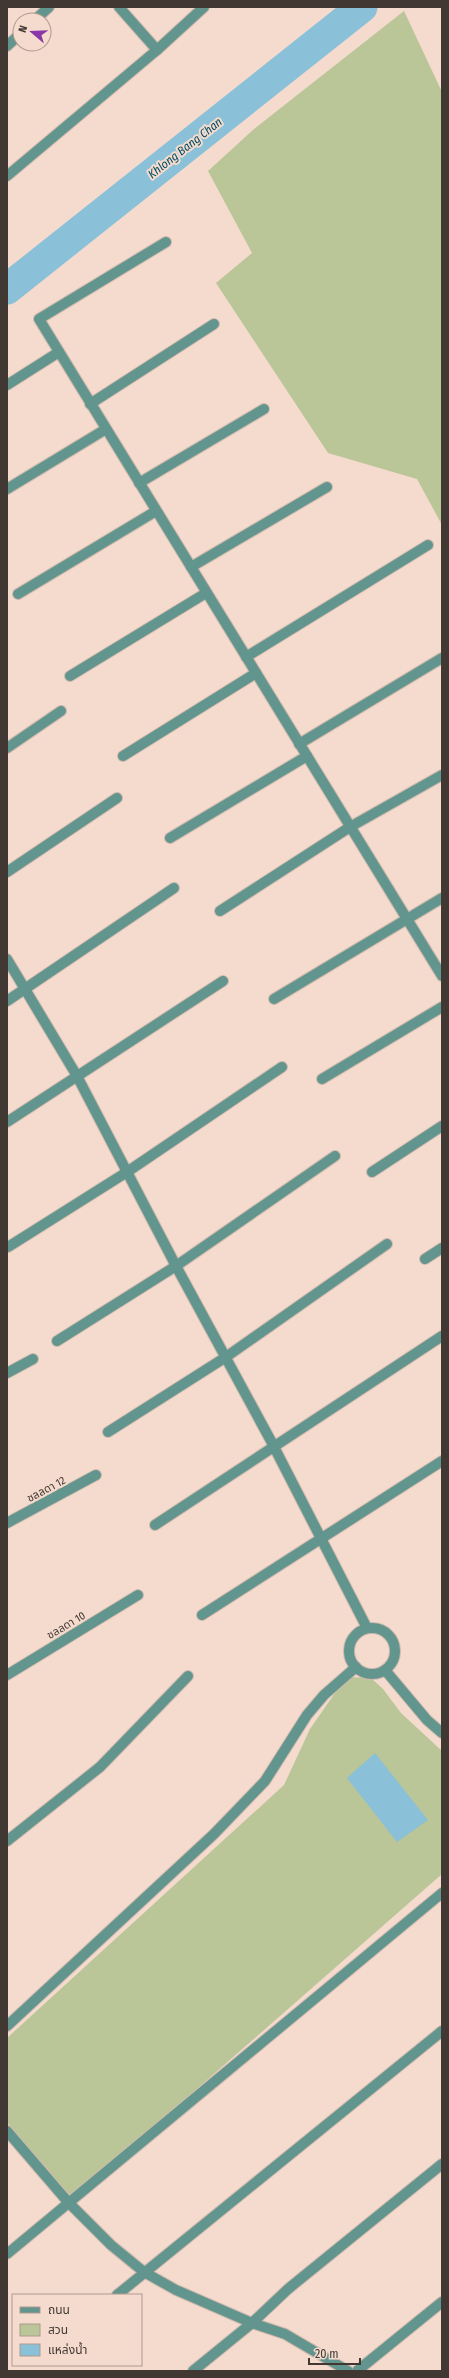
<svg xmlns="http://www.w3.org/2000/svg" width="449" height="2378" viewBox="0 0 449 2378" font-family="'Fira Sans Condensed','Noto Sans Thai',sans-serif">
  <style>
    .green { fill: #bac598 }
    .water { fill: #8ac0d8 }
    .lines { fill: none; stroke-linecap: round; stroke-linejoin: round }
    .river { stroke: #8ac0d8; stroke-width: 31 }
    .minor-casing { stroke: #d0baae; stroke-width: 12 }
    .minor { stroke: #61958e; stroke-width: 10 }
    .labels { text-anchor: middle; stroke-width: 4; stroke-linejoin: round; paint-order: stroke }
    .street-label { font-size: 11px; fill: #423833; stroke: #f4dbcd }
    .water-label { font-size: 12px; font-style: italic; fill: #014e66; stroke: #f4dbcd }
  </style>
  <rect width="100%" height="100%" fill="#f4dbcd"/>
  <!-- green -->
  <g class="green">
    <path d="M 404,11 L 442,92 L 442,525 L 417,479 L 328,453 L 216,283 L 252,253 L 208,171 L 254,129 Z"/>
    <path d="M 346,1677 L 371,1678 L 383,1689 L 401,1713 L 442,1751 L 442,1874 L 68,2202 L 7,2122 L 7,2038 L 284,1785 L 310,1729 Z"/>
  </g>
  <!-- water -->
  <path class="water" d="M 375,1753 L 428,1820 L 397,1842 L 347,1778 Z"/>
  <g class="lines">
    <!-- river -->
    <path class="river" d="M 7,289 L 362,7"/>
    <!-- minor casing -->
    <g class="minor-casing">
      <g id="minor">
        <path d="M 119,7 L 157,50"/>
        <path d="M 35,20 L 49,7"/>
        <path d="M 7,46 L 20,34"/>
        <path d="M 7,176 L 157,50 L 204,7"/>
        <path d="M 166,242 L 39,319 L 442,976"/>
        <path d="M 7,385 L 59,352"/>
        <path d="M 90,404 L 214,324"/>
        <path d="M 139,483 L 264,409"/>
        <path d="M 7,489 L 106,429"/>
        <path d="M 191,567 L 327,487"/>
        <path d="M 18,594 L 156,511"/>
        <path d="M 246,657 L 428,545"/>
        <path d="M 70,676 L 206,593"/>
        <path d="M 299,744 L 442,658"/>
        <path d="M 7,748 L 61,711"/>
        <path d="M 123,756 L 256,673"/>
        <path d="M 170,838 L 307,756"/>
        <path d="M 7,872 L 117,798"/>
        <path d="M 220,911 L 350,827 L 442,775"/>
        <path d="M 7,959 L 77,1076 L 176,1266 L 271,1441 L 367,1628"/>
        <path d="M 274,999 L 442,898"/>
        <path d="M 7,1001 L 174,888"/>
        <path d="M 322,1079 L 442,1007"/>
        <path d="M 7,1122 L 223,981"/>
        <path d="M 372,1172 L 442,1126"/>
        <path d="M 8,1247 L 127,1172 L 282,1067"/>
        <path d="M 425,1259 L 442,1248"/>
        <path d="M 57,1341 L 176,1266 L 335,1156"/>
        <path d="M 7,1373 L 33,1359"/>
        <path d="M 108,1432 L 226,1357 L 387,1244"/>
        <path d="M 7,1523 L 96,1475"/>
        <path d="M 155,1525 L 442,1336"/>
        <path d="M 202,1615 L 442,1461"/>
        <circle cx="372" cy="1651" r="23"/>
        <path d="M 385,1670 L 427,1720 L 442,1733"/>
        <path d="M 7,1675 L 138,1595"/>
        <path d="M 7,1841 L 100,1767 L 188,1676"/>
        <path d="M 7,2026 L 214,1834 L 265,1781 L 307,1715 L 324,1695 L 356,1667"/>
        <path d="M 7,2131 L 68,2202 L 111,2245 L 144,2272 L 176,2290 L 252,2323 L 285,2334 L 348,2371"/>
        <path d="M 7,2254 L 442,1893"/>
        <path d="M 117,2295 L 442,2031"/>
        <path d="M 193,2371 L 252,2323 L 288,2289 L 442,2164"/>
        <path d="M 357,2371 L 442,2302"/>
      </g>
    </g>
    <!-- minor -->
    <use href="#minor" class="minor"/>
  </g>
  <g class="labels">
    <!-- street labels -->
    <g class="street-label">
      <text transform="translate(46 1489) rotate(-28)" y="4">ชลลดา 12</text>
      <text transform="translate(66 1625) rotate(-31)" y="4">ชลลดา 10</text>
    </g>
    <!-- water labels -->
    <g class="water-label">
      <text transform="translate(185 148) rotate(-38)" y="4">Khlong Bang Chan</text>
    </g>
  </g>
  <!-- border -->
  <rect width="449" height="2378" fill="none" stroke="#423833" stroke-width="16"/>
  <!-- legend -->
  <rect x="12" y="2294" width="130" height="72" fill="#f4dbcd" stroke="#ad9a8f"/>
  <rect x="20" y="2307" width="20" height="6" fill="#61958e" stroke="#ad9a8f"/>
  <text x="48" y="2314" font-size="12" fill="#423833">ถนน</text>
  <rect x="20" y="2324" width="20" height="12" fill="#bac598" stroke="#ad9a8f"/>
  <text x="48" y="2334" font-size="12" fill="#423833">สวน</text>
  <rect x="20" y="2344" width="20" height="12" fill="#8ac0d8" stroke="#ad9a8f"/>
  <text x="48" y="2354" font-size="12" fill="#423833">แหล่งน้ำ</text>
  <!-- north arrow -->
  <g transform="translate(32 32) rotate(289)"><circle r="19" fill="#f4dbcd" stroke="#ad9a8f"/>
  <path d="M0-3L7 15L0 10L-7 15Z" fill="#8937a6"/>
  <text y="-6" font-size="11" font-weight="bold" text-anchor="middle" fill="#423833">N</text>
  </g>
  <!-- scale -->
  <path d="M309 2358v6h51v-6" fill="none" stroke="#423833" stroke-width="2"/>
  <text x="315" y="2358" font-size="12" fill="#423833" stroke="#f4dbcd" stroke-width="3" paint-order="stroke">20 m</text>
</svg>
